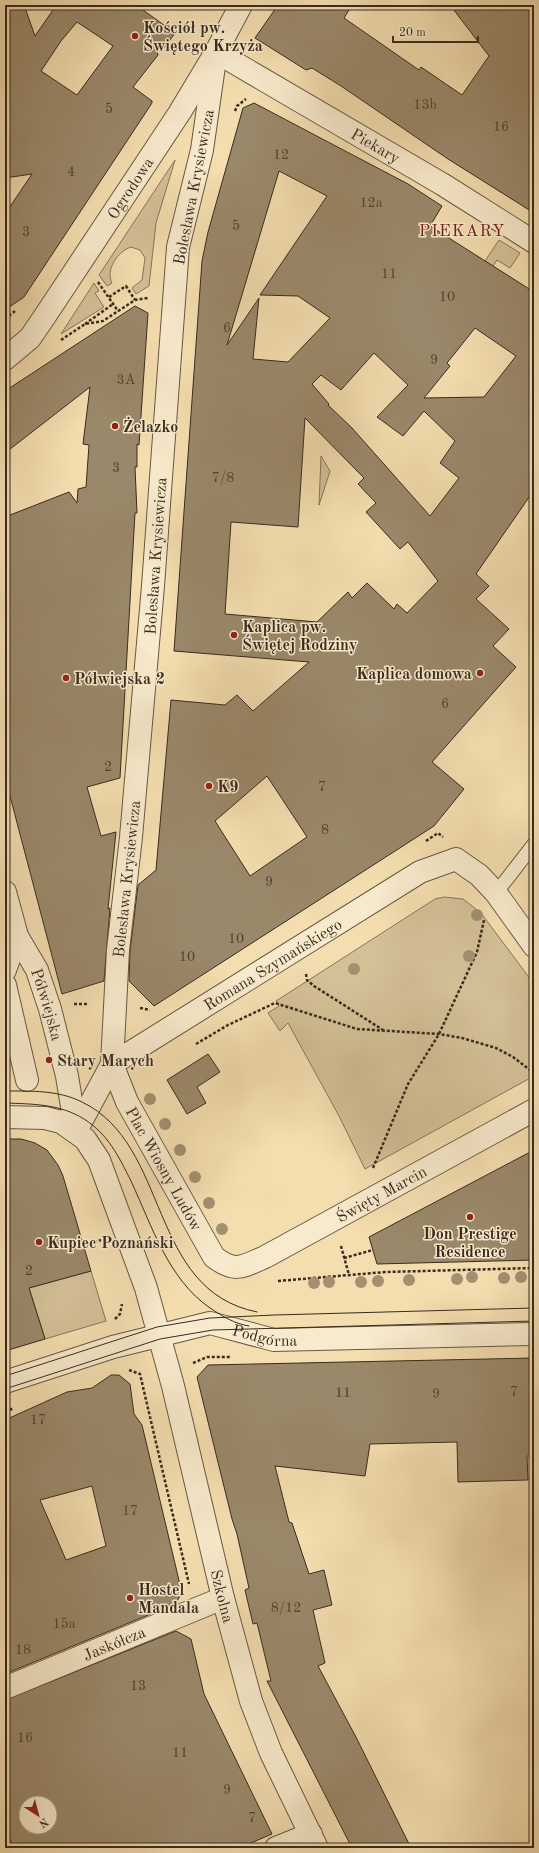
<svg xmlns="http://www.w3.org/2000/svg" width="539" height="1853" viewBox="0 0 539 1853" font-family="'Old Standard TT',serif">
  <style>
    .green { fill: #d4c097; stroke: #86765b }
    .building { fill: #9a886a; stroke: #382b1f; fill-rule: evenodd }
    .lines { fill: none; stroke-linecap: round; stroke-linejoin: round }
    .lane-casing { stroke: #675843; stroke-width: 15 }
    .street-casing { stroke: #675843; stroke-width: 24 }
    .path { stroke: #382b1f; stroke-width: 2.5; stroke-dasharray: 3 2; stroke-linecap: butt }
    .lane { stroke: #f8eacc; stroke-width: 13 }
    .street { stroke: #f8eacc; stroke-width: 22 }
    .tram { stroke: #382b1f; stroke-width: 1 }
    .tree { fill: #a29071 }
    .poi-dot { fill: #8f2418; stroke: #f8eacc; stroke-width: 1.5 }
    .labels { text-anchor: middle; stroke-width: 3; stroke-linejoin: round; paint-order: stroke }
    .number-label { font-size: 14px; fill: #504232 }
    .poi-label { font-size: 16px; font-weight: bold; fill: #382b1f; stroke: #f8eacc; text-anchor: start }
    .street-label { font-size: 16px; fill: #382b1f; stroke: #f8eacc }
    .neighbourhood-label { font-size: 17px; letter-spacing: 1px; fill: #7a1f14; stroke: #f8eacc }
  </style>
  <rect width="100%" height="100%" fill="#f4deb0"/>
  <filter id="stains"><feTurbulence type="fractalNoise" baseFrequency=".005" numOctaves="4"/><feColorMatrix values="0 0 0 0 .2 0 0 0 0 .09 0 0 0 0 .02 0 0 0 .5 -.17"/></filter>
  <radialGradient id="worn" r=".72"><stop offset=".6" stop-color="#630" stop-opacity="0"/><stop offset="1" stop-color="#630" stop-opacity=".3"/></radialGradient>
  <!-- green -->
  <g class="green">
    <path d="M 175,160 L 156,223 L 149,286 L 136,294 L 132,288 L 142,280 L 145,258 L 140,250 L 131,247 C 118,251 105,270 112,283 L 107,286 L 99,275 Z"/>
    <path d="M 499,240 L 520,253 L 510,268 L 497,260 L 493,266 L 485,261 Z"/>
    <path d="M 94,283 L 99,291 L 95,293 L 104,307 L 61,334 Z"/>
    <path d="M 321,456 L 330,471 L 319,505 Z"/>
    <path d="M 444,897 L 463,899 L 481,913 L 534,984 L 534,1076 L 365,1169 L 339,1116 L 288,1023 L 280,1031 L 268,1013 L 279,1006 L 276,1001 L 435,899 Z"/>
    <path d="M 91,1271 L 106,1321 L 45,1339 L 29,1288 Z"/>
  </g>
  <!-- building -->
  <g class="building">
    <path d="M 5,5 L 24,5 L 35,36 L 55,7 L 52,5 L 136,5 L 175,33 L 165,47 L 156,48 L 158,55 L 133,87 L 152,101 L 152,103 L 24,297 L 5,310 L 5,214 L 32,174 L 5,178 ZM 77,22 L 113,46 L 77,95 L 41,71 L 61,41 Z"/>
    <path d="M 278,5 L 352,5 L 344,18 L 419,70 L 421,67 L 462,95 L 489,56 L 450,5 L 534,5 L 534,213 L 448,159 L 341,86 L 312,68 L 306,70 L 255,38 Z"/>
    <path d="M 254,103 L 408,184 L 442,206 L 430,226 L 534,292 L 534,490 L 476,574 L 489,586 L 476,599 L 509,629 L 493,646 L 516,667 L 432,762 L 464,789 L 434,826 L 154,1006 L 129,981 L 130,951 L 138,885 L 156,870 L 171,700 L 225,705 L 237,695 L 253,711 L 309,662 L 174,651 L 202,261 L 208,232 L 243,108 ZM 279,171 L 327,196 L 260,295 L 298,296 L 330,318 L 288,362 L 253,359 L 259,298 L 227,345 ZM 475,328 L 516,356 L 484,397 L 424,398 L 450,366 L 447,363 ZM 374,353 L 408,385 L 377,417 L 403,436 L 424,411 L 455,441 L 440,463 L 459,478 L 430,516 L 352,428 L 328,405 L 329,404 L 312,384 L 321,375 L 341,390 ZM 305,418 L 364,478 L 358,484 L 376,503 L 366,512 L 400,549 L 408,542 L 438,581 L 407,613 L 397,604 L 394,609 L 367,583 L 352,598 L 348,592 L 317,622 L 225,614 L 231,522 L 298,527 ZM 267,776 L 307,837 L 250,876 L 215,821 Z"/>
    <path d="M 135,306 L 148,313 L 139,445 L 137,444 L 137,467 L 135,467 L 137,513 L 135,513 L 120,778 L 87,787 L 101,836 L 116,832 L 108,909 L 110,908 L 104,981 L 62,994 L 5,777 L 5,517 L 69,492 L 77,503 L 78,489 L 86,487 L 89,445 L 83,444 L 90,387 L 5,453 L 5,391 Z"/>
    <path d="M 208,1054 L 220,1072 L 197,1087 L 206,1103 L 187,1114 L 167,1080 Z"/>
    <path d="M 5,1139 L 21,1139 L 35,1143 L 47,1150 L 58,1165 L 63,1176 L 91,1271 L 29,1288 L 45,1339 L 5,1351 Z"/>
    <path d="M 534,1150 L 534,1260 L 377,1264 L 369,1237 Z"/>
    <path d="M 534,1358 L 534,1456 L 527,1456 L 528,1480 L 458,1482 L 457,1442 L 370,1444 L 365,1476 L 275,1466 L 289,1522 L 292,1523 L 309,1574 L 324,1570 L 332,1605 L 313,1610 L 325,1663 L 318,1666 L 357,1739 L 411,1848 L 352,1848 L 267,1681 L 271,1681 L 257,1623 L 253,1624 L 245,1590 L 249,1588 L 237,1534 L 232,1519 L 197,1377 L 208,1365 Z"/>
    <path d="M 111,1375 L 119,1375 L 130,1384 L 134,1414 L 142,1425 L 182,1593 L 175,1604 L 5,1674 L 5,1420 L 67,1392 L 92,1388 ZM 92,1486 L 106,1546 L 66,1560 L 40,1500 Z"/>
    <path d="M 176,1631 L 191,1639 L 204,1694 L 272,1834 L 239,1848 L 14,1848 L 5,1830 L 5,1700 ZM 26,1803 L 50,1803 L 50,1827 L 26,1827 Z"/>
  </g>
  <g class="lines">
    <!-- lane casing -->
    <g class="lane-casing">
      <path id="lane" d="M 496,893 L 534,844"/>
    </g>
    <!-- street casing -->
    <g class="street-casing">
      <g id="street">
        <path id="s1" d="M 216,52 L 202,150 L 178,247 L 153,586 L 131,837 L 118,950 L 112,1064 L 127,1102 L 214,1257 C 235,1273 242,1267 265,1257 L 534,1110"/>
        <path id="s2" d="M 216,52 L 442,184 L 534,242"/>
        <path id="s3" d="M 5,359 L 30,338 L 47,313 L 180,112 L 216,52 L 241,5"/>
        <path id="s4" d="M 5,892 L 17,936 L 37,970 L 50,1009 L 67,1076 L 76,1131"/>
        <path d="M 5,970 L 17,936"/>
        <path d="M 5,985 L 27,1080"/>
        <path id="s5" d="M 5,1117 L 45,1118 L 61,1122 L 85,1139 L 99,1160 L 146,1288 L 173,1386 L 223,1598 L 251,1701 L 271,1753 L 317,1848"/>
        <path id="s6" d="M 76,1131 L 112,1064 L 420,872 L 456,859 L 479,875 L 496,893 L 534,946"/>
        <path id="s7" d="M 5,1382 L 113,1347 L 210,1323 L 274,1340 L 534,1334"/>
        <path id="s8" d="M 5,1688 L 223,1598"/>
        <path d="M 276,1848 L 311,1834"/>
      </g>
    </g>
    <!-- path -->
    <g class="path">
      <path d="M 235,111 L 237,106 L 246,99"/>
      <path d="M 98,282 L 118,311"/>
      <path d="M 109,297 L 126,286 L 135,300"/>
      <path d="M 5,319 L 15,311"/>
      <path d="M 85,324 L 113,304"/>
      <path d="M 61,340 L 85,324 L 103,321 L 135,300 L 148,298"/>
      <path d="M 426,841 L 438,833 L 443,837"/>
      <path d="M 306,974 L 307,980 L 314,986 L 383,1030"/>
      <path d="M 74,1004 L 89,1004"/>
      <path d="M 140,1008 L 150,1010"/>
      <path d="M 196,1044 L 228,1025 L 275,1003 L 357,1029 L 439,1034 L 462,1038 L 496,1048 L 513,1057 L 534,1073"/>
      <path d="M 373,1168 L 408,1084 L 439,1034 L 477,952 L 484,920"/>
      <path d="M 341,1246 L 349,1275"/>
      <path d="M 75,1248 L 101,1240"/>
      <path d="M 344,1258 L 373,1250"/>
      <path d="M 278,1281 L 386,1272 L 534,1268"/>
      <path d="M 115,1319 L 120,1314 L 122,1304"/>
      <path d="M 193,1363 L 207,1357 L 231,1357"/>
      <path d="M 129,1370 L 140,1374 L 189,1584"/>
      <path d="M 5,1412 L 14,1408"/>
    </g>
    <!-- lane -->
    <use href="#lane" class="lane"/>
    <!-- street -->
    <use href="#street" class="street"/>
    <!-- tram -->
    <g class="tram">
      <path d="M 5,1091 C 31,1091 58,1090 82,1102 C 171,1145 147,1290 257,1312"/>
      <path d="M 5,1103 C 33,1104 60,1104 84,1119 C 108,1134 119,1157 131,1181 C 152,1226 168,1279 210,1308 C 222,1316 235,1324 249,1326"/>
      <path d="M 5,1376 L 157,1327 L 210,1318 L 274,1315 L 534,1308"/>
      <path d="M 5,1389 L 160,1339 L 213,1330 L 534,1321"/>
    </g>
  </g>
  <!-- trees -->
  <g class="tree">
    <circle cx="477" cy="915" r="6"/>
    <circle cx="469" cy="956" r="6"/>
    <circle cx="354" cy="969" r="6"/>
    <circle cx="150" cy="1099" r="6"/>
    <circle cx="165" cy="1124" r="6"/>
    <circle cx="180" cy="1150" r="6"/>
    <circle cx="195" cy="1177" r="6"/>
    <circle cx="209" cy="1203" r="6"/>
    <circle cx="222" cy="1229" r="6"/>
    <circle cx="472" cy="1277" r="6"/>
    <circle cx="521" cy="1277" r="6"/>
    <circle cx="504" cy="1278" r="6"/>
    <circle cx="457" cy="1279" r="6"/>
    <circle cx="409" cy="1280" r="6"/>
    <circle cx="378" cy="1281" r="6"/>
    <circle cx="329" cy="1282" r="6"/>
    <circle cx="361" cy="1282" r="6"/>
    <circle cx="314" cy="1283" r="6"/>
  </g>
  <!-- markers -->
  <g class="poi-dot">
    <circle cx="135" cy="36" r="4"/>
    <circle cx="115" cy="426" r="4"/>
    <circle cx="234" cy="635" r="4"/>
    <circle cx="480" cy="673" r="4"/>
    <circle cx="66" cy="678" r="4"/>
    <circle cx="209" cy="786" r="4"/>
    <circle cx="49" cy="1060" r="4"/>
    <circle cx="470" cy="1217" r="4"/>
    <circle cx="39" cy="1242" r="4"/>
    <circle cx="130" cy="1598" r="4"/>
  </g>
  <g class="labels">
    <!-- number labels -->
    <g class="number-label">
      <text x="425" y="109">13b</text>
      <text x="109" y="113">5</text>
      <text x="501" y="131">16</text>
      <text x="281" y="159">12</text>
      <text x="71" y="176">4</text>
      <text x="371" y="207">12a</text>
      <text x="236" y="230">5</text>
      <text x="26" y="236">3</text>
      <text x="389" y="278">11</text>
      <text x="447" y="301">10</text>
      <text x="227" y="332">6</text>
      <text x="434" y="364">9</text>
      <text x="126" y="384">3A</text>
      <text x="116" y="472">3</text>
      <text x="223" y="482">7/8</text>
      <text x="445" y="708">6</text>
      <text x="108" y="771">2</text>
      <text x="322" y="791">7</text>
      <text x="325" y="834">8</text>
      <text x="269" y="886">9</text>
      <text x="236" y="943">10</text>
      <text x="187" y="961">10</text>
      <text x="29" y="1275">2</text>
      <text x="514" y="1396">7</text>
      <text x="343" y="1397">11</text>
      <text x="436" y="1398">9</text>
      <text x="38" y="1424">17</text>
      <text x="130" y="1515">17</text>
      <text x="286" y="1612">8/12</text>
      <text x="64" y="1628">15a</text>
      <text x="23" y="1654">18</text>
      <text x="138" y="1690">13</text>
      <text x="25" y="1742">16</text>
      <text x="180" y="1757">11</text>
      <text x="227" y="1794">9</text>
      <text x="252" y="1822">7</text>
    </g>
    <!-- poi labels -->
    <g class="poi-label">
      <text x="143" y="33">Kościół pw.<tspan x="143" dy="18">Świętego Krzyża</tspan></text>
      <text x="123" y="432">Żelazko</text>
      <text x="242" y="632">Kaplica pw.<tspan x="242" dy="18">Świętej Rodziny</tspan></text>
      <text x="472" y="679" text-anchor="end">Kaplica domowa</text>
      <text x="74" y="684">Półwiejska 2</text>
      <text x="217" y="792">K9</text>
      <text x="57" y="1066">Stary Marych</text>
      <text x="470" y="1239" text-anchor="middle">Don Prestige<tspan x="470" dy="18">Residence</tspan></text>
      <text x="47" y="1248">Kupiec Poznański</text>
      <text x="138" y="1595">Hostel<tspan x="138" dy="18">Mandala</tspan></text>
    </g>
    <!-- street labels -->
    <g class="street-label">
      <text dy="6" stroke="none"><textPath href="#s2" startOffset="185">Piekary</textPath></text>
      <text dy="6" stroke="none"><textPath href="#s3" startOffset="213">Ogrodowa</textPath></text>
      <text transform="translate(193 187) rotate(-79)" y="6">Bolesława Krysiewicza</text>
      <text transform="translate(155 556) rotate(-86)" y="6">Bolesława Krysiewicza</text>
      <text transform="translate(126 879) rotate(-84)" y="6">Bolesława Krysiewicza</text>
      <text dy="6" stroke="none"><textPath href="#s6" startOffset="265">Romana Szymańskiego</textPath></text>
      <text dy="6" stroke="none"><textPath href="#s4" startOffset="121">Półwiejska</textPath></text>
      <text dy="6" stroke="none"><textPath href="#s1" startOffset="1136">Plac Wiosny Ludów</textPath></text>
      <text dy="6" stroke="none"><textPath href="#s1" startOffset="1425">Święty Marcin</textPath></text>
      <text dy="6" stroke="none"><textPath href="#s7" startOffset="270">Podgórna</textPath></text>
      <text dy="6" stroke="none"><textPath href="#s5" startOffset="565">Szkolna</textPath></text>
      <text dy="6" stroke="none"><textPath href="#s8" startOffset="118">Jaskółcza</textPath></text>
    </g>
    <!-- neighbourhood labels -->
    <g class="neighbourhood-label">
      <text x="462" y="236">PIEKARY</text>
    </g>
  </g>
  <!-- margin -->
  <rect width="539" height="1853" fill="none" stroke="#f4deb0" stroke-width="20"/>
  <rect x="6" y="6" width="527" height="1841" fill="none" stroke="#382b1f" stroke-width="2"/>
  <rect x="10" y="10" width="519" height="1833" fill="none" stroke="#382b1f"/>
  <!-- north arrow -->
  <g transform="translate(38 1815) rotate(144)"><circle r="19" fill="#f8eacc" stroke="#ab9e87"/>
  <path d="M0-3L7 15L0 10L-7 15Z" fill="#8f2418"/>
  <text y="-6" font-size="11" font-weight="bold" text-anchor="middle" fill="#382b1f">N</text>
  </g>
  <!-- scale -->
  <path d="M393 36v6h85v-6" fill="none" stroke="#382b1f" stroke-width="2"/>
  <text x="399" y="36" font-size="12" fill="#382b1f" stroke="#f8eacc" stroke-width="3" paint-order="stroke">20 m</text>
  <rect width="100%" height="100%" filter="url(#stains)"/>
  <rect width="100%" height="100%" fill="url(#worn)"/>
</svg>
